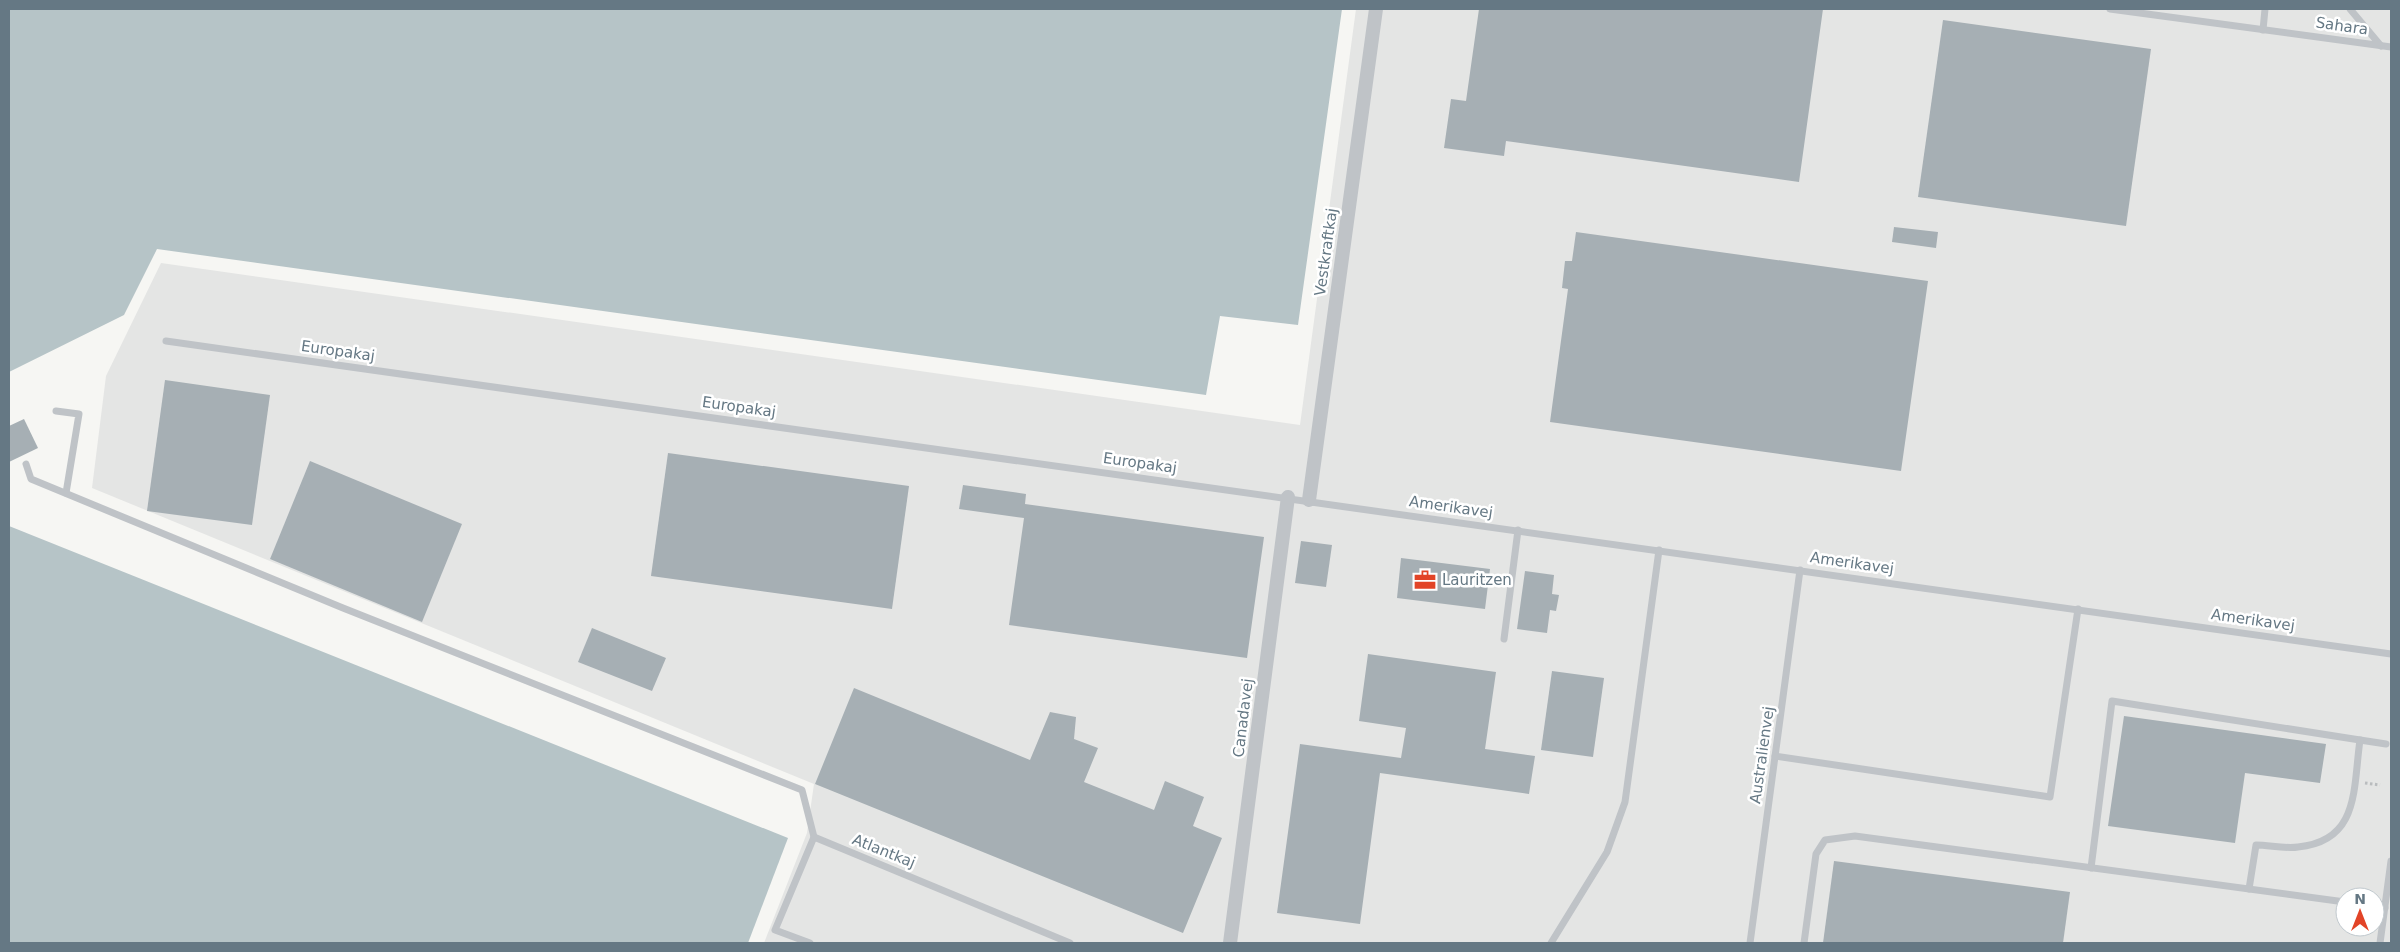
<svg xmlns="http://www.w3.org/2000/svg" width="2400" height="952" viewBox="0 0 2400 952" font-family="'DejaVu Sans',sans-serif">
  <style>
    .built { fill: #e4e5e4; fill-rule: evenodd }
    .water { fill: #b6c4c7 }
    .building { fill: #a6afb4 }
    .lines { fill: none; stroke-linecap: round; stroke-linejoin: round }
    .path { stroke: #b9bcbe; stroke-width: 3; stroke-dasharray: 2.5 2.5; stroke-linecap: butt }
    .lane { stroke: #bfc3c7; stroke-width: 7 }
    .street { stroke: #bfc3c7; stroke-width: 14 }
    .labels { text-anchor: middle; stroke-width: 5; stroke-linejoin: round; paint-order: stroke }
    .street-label { font-size: 15px; fill: #657884; stroke: #fff }
    .poi-label { font-size: 15px; fill: #657884; stroke: #fff; text-anchor: start }
  </style>
  <rect width="100%" height="100%" fill="#f6f6f3"/>
  <!-- built -->
  <path class="built" d="M 1356,9 L 2391,9 L 2391,943 L 764,943 L 807,833 L 814,784 L 92,488 L 106,376 L 161,263 L 1300,425 ZM 2345,897 L 2375,897 L 2375,927 L 2345,927 Z"/>
  <!-- water -->
  <g class="water">
    <path d="M 9,9 L 1342,9 L 1298,325 L 1220,316 L 1206,395 L 157,249 L 124,315 L 9,372 Z"/>
    <path d="M 9,526 L 788,838 L 748,943 L 9,943 Z"/>
  </g>
  <!-- building -->
  <g class="building">
    <path d="M 1479,9 L 1823,9 L 1799,182 L 1506,141 L 1504,156 L 1444,148 L 1451,99 L 1466,101 Z"/>
    <path d="M 1943,20 L 2151,49 L 2126,226 L 1918,197 Z"/>
    <path d="M 1894,227 L 1938,232 L 1936,248 L 1892,242 Z"/>
    <path d="M 1576,232 L 1928,281 L 1901,471 L 1550,422 L 1568,289 L 1562,288 L 1565,261 L 1572,261 Z"/>
    <path d="M 165,380 L 270,395 L 252,525 L 147,511 Z"/>
    <path d="M 24,419 L 38,448 L 9,462 L 9,426 Z"/>
    <path d="M 668,453 L 909,486 L 892,609 L 651,576 Z"/>
    <path d="M 310,461 L 462,524 L 422,622 L 270,559 Z"/>
    <path d="M 963,485 L 1026,494 L 1025,504 L 1264,537 L 1247,658 L 1009,625 L 1024,518 L 959,509 Z"/>
    <path d="M 1301,541 L 1332,545 L 1326,587 L 1295,583 Z"/>
    <path d="M 1401,558 L 1490,569 L 1485,609 L 1397,598 Z"/>
    <path d="M 1525,571 L 1554,575 L 1552,594 L 1559,595 L 1556,611 L 1550,610 L 1547,633 L 1517,629 Z"/>
    <path d="M 592,628 L 666,658 L 652,691 L 578,662 Z"/>
    <path d="M 1368,654 L 1496,672 L 1485,749 L 1535,756 L 1529,794 L 1380,773 L 1360,924 L 1277,913 L 1300,744 L 1401,758 L 1406,728 L 1359,721 Z"/>
    <path d="M 1552,671 L 1604,678 L 1593,757 L 1541,750 Z"/>
    <path d="M 854,688 L 1030,760 L 1050,712 L 1076,717 L 1074,739 L 1098,748 L 1084,782 L 1154,810 L 1165,781 L 1204,797 L 1193,826 L 1222,838 L 1183,933 L 815,784 Z"/>
    <path d="M 2124,716 L 2326,744 L 2320,783 L 2245,773 L 2235,843 L 2108,826 Z"/>
    <path d="M 1834,861 L 2070,892 L 2063,943 L 1823,943 Z"/>
  </g>
  <g class="lines">
    <!-- path -->
    <path class="path" d="M 2365,783 L 2380,785"/>
    <!-- lane -->
    <g class="lane">
      <path d="M 2110,9 L 2391,47"/>
      <path d="M 2350,9 L 2381,46"/>
      <path d="M 2263,30 L 2265,9"/>
      <path d="M 166,341 L 2391,654"/>
      <path d="M 56,411 L 79,414 L 66,493"/>
      <path d="M 26,464 L 31,479 L 343,608 L 802,790 L 814,837"/>
      <path d="M 1504,639 L 1518,530"/>
      <path d="M 2360,740 L 2386,744"/>
      <path d="M 1775,756 L 2050,797 L 2078,609"/>
      <path d="M 2091,868 L 2112,701 L 2360,740 C 2353,788 2360,841 2298,847 C 2285,849 2269,845 2256,845 L 2249,889"/>
      <path d="M 2375,907 L 2385,908"/>
      <path d="M 810,943 L 775,930 L 814,837 L 1070,943"/>
      <path d="M 1551,943 L 1607,852 L 1625,802 L 1659,550"/>
      <path d="M 1750,943 L 1800,570"/>
      <path d="M 1804,943 L 1816,854 L 1825,840 L 1855,836 L 2345,902"/>
      <path d="M 2380,943 L 2391,861"/>
    </g>
    <!-- street -->
    <g class="street">
      <path d="M 1309,500 L 1376,9"/>
      <path d="M 1230,943 L 1288,497"/>
    </g>
  </g>
  <!-- icons -->
  <defs>
    <g id="office-bare" transform="scale(1.725)"><path d="M-6-3h4V-5.5h4V-3h4V5H-6ZM-1-4.5V-3h2v-1.5ZM-6 0V1H6V0Z" fill="#e24427" stroke="#fff" stroke-width="2.5" paint-order="stroke"/></g>
  </defs>
  <g fill-rule="evenodd">
    <use href="#office-bare" x="1425" y="580"/>
  </g>
  <g class="labels">
    <!-- street labels -->
    <g class="street-label">
      <text transform="translate(2342 26) rotate(8)" y="5">Sahara</text>
      <text transform="translate(1326 252) rotate(-82)" y="5">Vestkraftkaj</text>
      <text transform="translate(338 351) rotate(8)" y="5">Europakaj</text>
      <text transform="translate(739 407) rotate(8)" y="5">Europakaj</text>
      <text transform="translate(1140 463) rotate(8)" y="5">Europakaj</text>
      <text transform="translate(1451 507) rotate(8)" y="5">Amerikavej</text>
      <text transform="translate(1852 563) rotate(8)" y="5">Amerikavej</text>
      <text transform="translate(2253 620) rotate(8)" y="5">Amerikavej</text>
      <text transform="translate(1243 718) rotate(-83)" y="5">Canadavej</text>
      <text transform="translate(1762 755) rotate(-82)" y="5">Australienvej</text>
      <text transform="translate(884 851) rotate(22)" y="5">Atlantkaj</text>
    </g>
    <!-- poi labels -->
    <g class="poi-label">
      <text x="1442" y="585">Lauritzen</text>
    </g>
  </g>
  <!-- border -->
  <rect width="2400" height="952" fill="none" stroke="#657884" stroke-width="20"/>
  <!-- north arrow -->
  <g transform="translate(2360 912)"><circle r="24" fill="#ffffff" stroke="#c1c9ce"/>
  <path d="M0-4L9 19L0 12L-9 19Z" fill="#e24427"/>
  <text y="-8" font-size="14" font-weight="bold" text-anchor="middle" fill="#657884">N</text>
  </g>
</svg>
